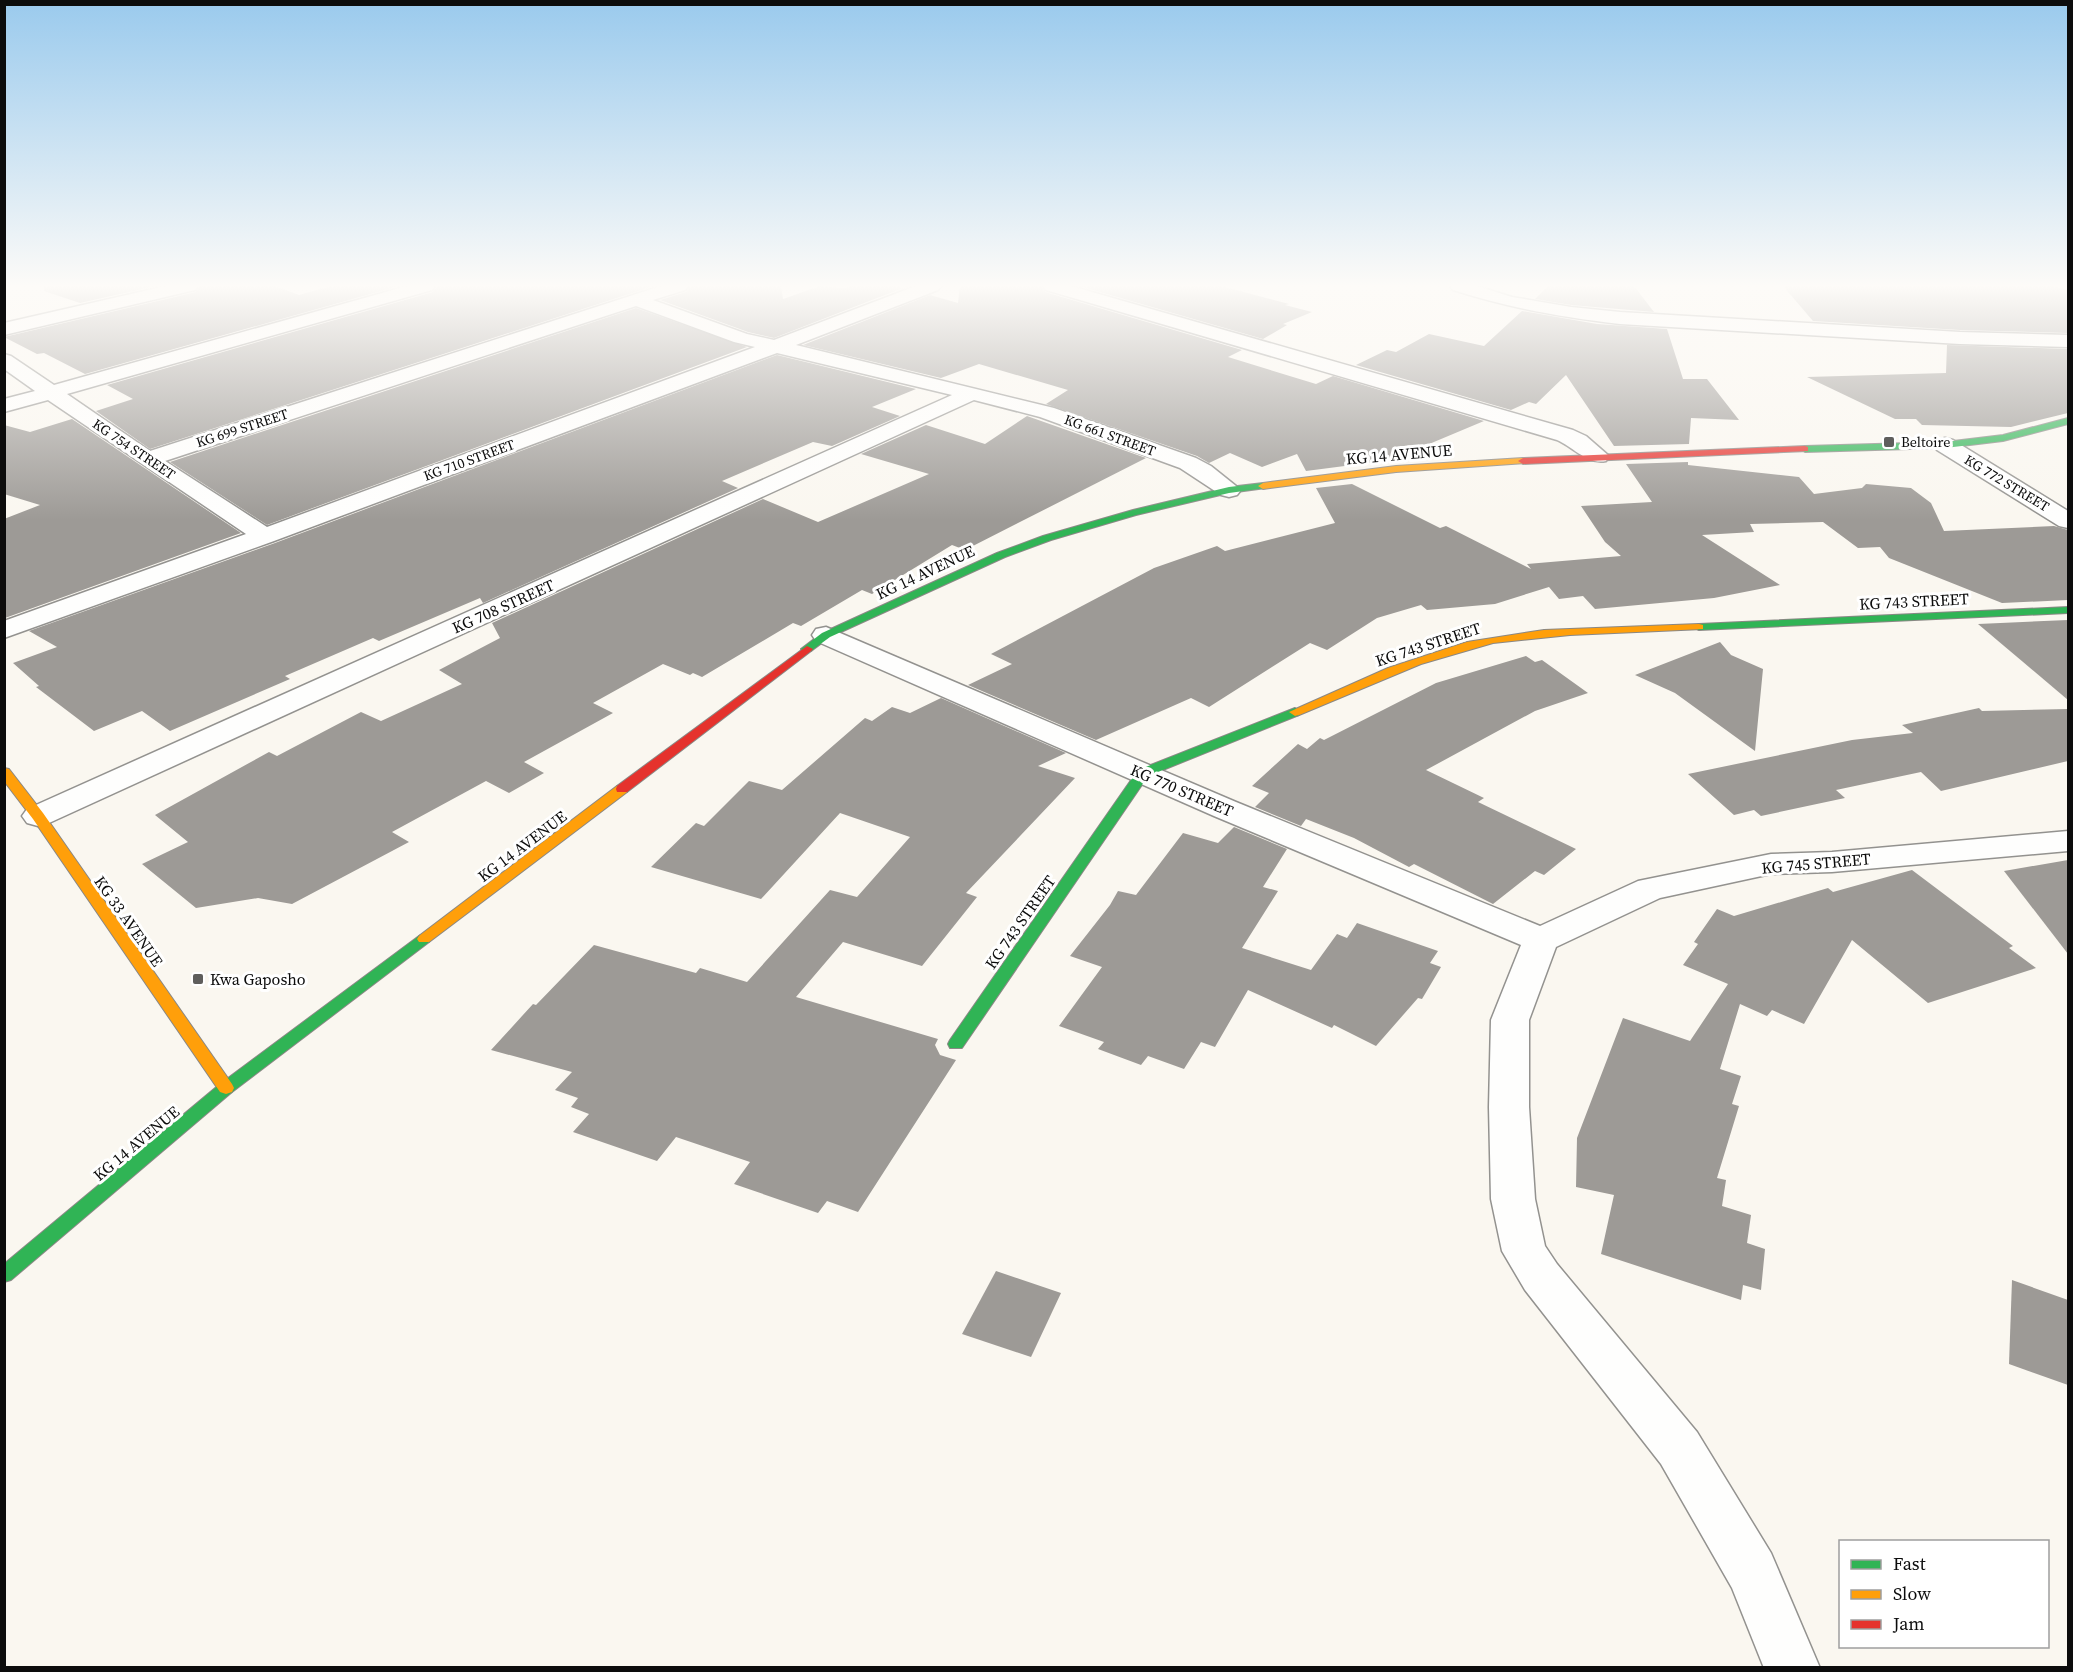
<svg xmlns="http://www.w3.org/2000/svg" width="2073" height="1672" viewBox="0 0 2073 1672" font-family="'Source Serif 4',serif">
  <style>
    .building { fill: #9d9a96 }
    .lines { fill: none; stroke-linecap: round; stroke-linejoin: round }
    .street-casing { stroke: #93928f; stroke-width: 3 }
    .fast-casing { stroke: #8a8885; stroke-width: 2 }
    .slow-casing { stroke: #8a8885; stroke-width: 2 }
    .jam-casing { stroke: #8a8885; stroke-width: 2 }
    .street { fill: #fefefd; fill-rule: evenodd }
    .fast { fill: #30b455; fill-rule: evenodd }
    .slow { fill: #ff9f0a; fill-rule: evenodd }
    .jam { fill: #e5322d; fill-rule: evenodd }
    .poi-dot { fill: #5f5e5c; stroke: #fff; stroke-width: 2 }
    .labels { text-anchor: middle; stroke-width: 6; stroke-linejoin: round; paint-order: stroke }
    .far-street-label { font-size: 14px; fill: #0c0c0c; stroke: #fff }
    .far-poi-label { font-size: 14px; fill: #0c0c0c; stroke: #fff; text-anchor: start }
    .street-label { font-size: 16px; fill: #0c0c0c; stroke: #fff }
    .poi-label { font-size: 16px; fill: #0c0c0c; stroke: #fff; text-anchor: start }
  </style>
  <rect width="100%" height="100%" fill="#faf7f0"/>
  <!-- building -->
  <g class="building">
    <path d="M 44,286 L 156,286 L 80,303 L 44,291 Z"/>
    <path d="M 200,286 L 275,286 L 299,295 L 331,286 L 399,286 L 85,374 L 44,353 L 37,354 L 4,337 L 196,292 Z"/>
    <path d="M 437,286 L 654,286 L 150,449 L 96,411 L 133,399 L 107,385 L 433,292 Z"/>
    <path d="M 690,286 L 781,286 L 783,299 L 820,286 L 844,288 L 850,286 L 894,286 L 903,288 L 774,338 L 748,332 L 660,300 L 686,292 Z"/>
    <path d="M 960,286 L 1041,286 L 1045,292 L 1242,350 L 1228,357 L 1316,384 L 1333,376 L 1484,421 L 1391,460 L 1306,471 L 1297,454 L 1262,467 L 1230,453 L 1209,463 L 1197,456 L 1046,404 L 1068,390 L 979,364 L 941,378 L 803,345 L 930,295 L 958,303 Z"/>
    <path d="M 1079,286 L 1221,286 L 1289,304 L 1285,305 L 1312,312 L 1283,324 L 1287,325 L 1263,339 Z"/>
    <path d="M 1548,286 L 1634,286 L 1654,312 L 1571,305 L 1535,299 Z"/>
    <path d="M 1783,286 L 2052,286 L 2068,290 L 2068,333 L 1960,330 L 1813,321 Z"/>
    <path d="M 636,308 L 747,347 L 267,525 L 170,462 Z"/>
    <path d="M 1522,311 L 1597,324 L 1667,329 L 1683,379 L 1707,379 L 1739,420 L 1691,418 L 1689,444 L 1614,446 L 1566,375 L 1536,404 L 1529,402 L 1511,410 L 1356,365 L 1387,350 L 1396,352 L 1429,334 L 1484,346 Z"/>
    <path d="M 1947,345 L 2068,349 L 2068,413 L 2011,427 L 1922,425 L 1916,419 L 1895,419 L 1807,377 L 1946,373 Z"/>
    <path d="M 777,355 L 916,389 L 872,407 L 900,416 L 832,446 L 813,442 L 722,481 L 738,488 L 483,603 L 480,598 L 379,641 L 373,638 L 285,676 L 290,679 L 170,731 L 142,711 L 94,731 L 36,687 L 39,686 L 13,663 L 57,647 L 29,631 L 275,543 Z"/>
    <path d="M 1027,416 L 1146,458 L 965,550 L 952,545 L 872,594 L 862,590 L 801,626 L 793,623 L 702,677 L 693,673 L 690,675 L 663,664 L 593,703 L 613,713 L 524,762 L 544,773 L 509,793 L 486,781 L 392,832 L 409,842 L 292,904 L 258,898 L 196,908 L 142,864 L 188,842 L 155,815 L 269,752 L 277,756 L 361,712 L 381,721 L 462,684 L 439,670 L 500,638 L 492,623 L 763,499 L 818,522 L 929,474 L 861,454 L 926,425 L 985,444 Z"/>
    <path d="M 72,419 L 241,533 L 5,618 L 4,519 L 40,505 L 4,494 L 4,425 L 30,432 Z"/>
    <path d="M 1688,462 L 1688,465 L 1799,477 L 1814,494 L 1862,488 L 1866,484 L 1911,488 L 1931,503 L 1944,531 L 2054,526 L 2068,530 L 2068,600 L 2002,603 L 1889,558 L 1880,547 L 1858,548 L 1823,522 L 1750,524 L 1754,532 L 1702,535 L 1780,585 L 1714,598 L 1595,609 L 1583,596 L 1559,599 L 1549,587 L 1495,604 L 1427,610 L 1421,605 L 1377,618 L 1327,650 L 1310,643 L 1209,707 L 1191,698 L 1096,740 L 968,685 L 1012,664 L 991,654 L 1154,568 L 1217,546 L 1225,551 L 1335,523 L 1316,488 L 1352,484 L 1440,528 L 1446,526 L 1531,569 L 1527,564 L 1621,556 L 1605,542 L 1581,506 L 1652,502 L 1626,464 Z"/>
    <path d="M 2068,620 L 2068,700 L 1978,624 Z"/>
    <path d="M 1720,642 L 1731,655 L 1763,669 L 1755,751 L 1675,693 L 1635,675 Z"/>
    <path d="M 1526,656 L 1535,662 L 1542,660 L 1588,693 L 1535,711 L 1426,770 L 1484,798 L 1478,802 L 1576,849 L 1544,875 L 1535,871 L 1493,904 L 1414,864 L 1409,867 L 1354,838 L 1306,819 L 1301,826 L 1255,807 L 1269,793 L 1252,786 L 1298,744 L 1307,749 L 1320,738 L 1324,740 L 1436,683 Z"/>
    <path d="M 941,698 L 1066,753 L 1038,766 L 1075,778 L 966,893 L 977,897 L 922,966 L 843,942 L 796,997 L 938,1039 L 935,1045 L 940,1055 L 956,1060 L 858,1212 L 827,1201 L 818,1213 L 734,1184 L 750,1162 L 676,1137 L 657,1161 L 573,1132 L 589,1114 L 571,1107 L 578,1098 L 555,1090 L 572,1072 L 491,1050 L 533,1004 L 536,1005 L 594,945 L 696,973 L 700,968 L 747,982 L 830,890 L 857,897 L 910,837 L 840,813 L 761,899 L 651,867 L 696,823 L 704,826 L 749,781 L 782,790 L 865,718 L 872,721 L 892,707 L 910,713 Z"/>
    <path d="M 1979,708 L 1982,711 L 2068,709 L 2068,761 L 1941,791 L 1921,772 L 1836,790 L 1845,798 L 1761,816 L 1754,810 L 1734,815 L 1688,774 L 1852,740 L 1913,733 L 1902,725 Z"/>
    <path d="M 1234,827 L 1287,849 L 1263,887 L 1278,891 L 1242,948 L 1311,970 L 1337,934 L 1347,938 L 1357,923 L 1438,951 L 1430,963 L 1441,967 L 1422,999 L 1418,998 L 1376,1046 L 1334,1025 L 1332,1028 L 1248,990 L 1215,1047 L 1201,1042 L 1184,1069 L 1148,1056 L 1141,1065 L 1098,1049 L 1104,1042 L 1059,1026 L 1102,967 L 1070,956 L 1110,905 L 1118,891 L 1136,895 L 1183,833 L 1218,843 Z"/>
    <path d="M 2068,860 L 2068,954 L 2004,871 Z"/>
    <path d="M 1912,870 L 1997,934 L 2013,946 L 2009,948 L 2036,968 L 1928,1003 L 1852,940 L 1804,1024 L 1772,1010 L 1767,1016 L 1740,1004 L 1720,1069 L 1741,1076 L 1732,1104 L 1739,1106 L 1717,1178 L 1726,1180 L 1722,1206 L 1751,1215 L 1747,1243 L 1765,1249 L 1761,1290 L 1743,1285 L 1741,1300 L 1601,1254 L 1614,1195 L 1576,1187 L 1577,1138 L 1623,1018 L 1690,1041 L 1728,984 L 1683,965 L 1698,944 L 1694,942 L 1717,909 L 1734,916 L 1828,888 L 1833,892 Z"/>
    <path d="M 996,1271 L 1061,1293 L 1031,1357 L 962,1334 Z"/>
    <path d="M 2012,1280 L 2068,1300 L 2068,1385 L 2009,1364 Z"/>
  </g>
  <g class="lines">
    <!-- street casing -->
    <g class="street-casing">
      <g id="street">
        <path d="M 166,286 L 198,286 L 195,290 L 4,335 L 4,323 Z"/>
        <path d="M 407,286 L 435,286 L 432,290 L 67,394 L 150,451 L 661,286 L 688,286 L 685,290 L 653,300 L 747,334 L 774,340 L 916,286 L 941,286 L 938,290 L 796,345 L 1054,408 L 1196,458 L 1211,466 L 1241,490 L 1237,495 L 1229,497 L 1221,495 L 1180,468 L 1040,417 L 974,400 L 49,823 L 38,826 L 27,823 L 22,816 L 27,809 L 952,395 L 777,353 L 274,541 L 4,638 L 4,621 L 246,534 L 48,400 L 4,412 L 4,399 L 35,391 L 4,369 L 4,354 L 11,356 L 54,385 ZM 636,306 L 734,342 L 755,347 L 267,527 L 165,461 Z"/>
        <path d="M 1043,286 L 1071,286 L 1573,430 L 1586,436 L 1609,456 L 1606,461 C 1588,465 1573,447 1557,440 L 1046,290 Z"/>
        <path d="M 1450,286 L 1477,286 L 1512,297 L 1571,307 L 1620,312 L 1960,332 L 2068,335 L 2068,347 L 1960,344 L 1620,324 C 1559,317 1511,308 1453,290 Z"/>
        <path d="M 1945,438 L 1953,440 L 2068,511 L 2068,528 L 2059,526 L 1937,450 L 1934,445 L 1937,440 Z"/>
        <path d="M 826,627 L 1236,802 L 1540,926 L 1638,881 L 1771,854 L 1832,852 L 2068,831 L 2068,851 L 1832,872 L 1771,874 L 1660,898 L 1556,947 L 1529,1020 L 1529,1107 L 1535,1199 L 1545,1246 L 1557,1264 L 1697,1432 L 1771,1553 L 1820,1668 L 1764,1668 L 1732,1588 L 1661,1464 L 1525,1290 L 1502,1251 L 1491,1199 L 1489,1107 L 1491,1020 L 1521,945 L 1214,816 L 816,641 L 812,635 L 816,629 Z"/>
      </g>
    </g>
    <!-- fast casing -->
    <g class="fast-casing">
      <g id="fast">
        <path d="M 2068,418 L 2068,424 L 2003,441 L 1945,448 L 1805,452 L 1800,449 L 1805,446 L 1945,442 L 2003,435 Z"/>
        <path d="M 1263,483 L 1266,484 L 1266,488 L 1229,493 L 1136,515 L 1051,540 L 1005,557 L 830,637 L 811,651 L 803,651 L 801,649 L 822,633 L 997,553 L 1043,536 L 1133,510 L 1229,487 Z"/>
        <path d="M 2068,607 L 2068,613 L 1699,630 L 1693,627 L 1699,624 Z"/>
        <path d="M 1295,708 L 1301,712 L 1299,715 L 1148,776 L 962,1048 L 950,1048 L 948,1044 L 950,1040 L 1138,770 Z"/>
        <path d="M 424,934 L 431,939 L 429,942 L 232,1092 L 11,1280 L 4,1282 L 4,1264 L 220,1084 L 419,936 Z"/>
      </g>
    </g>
    <!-- slow casing -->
    <g class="slow-casing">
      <g id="slow">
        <path d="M 1523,458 L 1528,461 L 1526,463 L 1396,472 L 1263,489 L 1258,486 L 1263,483 L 1396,466 Z"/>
        <path d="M 1699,624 L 1703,625 L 1703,629 L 1570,635 L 1493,643 L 1421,664 L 1299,715 L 1295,716 L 1289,712 L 1388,668 L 1467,642 L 1544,630 Z"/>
        <path d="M 4,768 L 9,769 L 43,813 L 232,1084 L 234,1088 L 232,1092 L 226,1094 L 220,1092 L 33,819 L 4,781 Z"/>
        <path d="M 622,785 L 627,786 L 628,789 L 627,792 L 429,942 L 419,942 L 417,939 L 419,936 L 617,786 Z"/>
      </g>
    </g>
    <!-- jam casing -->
    <g class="jam-casing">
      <g id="jam">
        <path d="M 1805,446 L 1808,447 L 1808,451 L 1523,464 L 1518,461 L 1523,458 Z"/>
        <path d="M 807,646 L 813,649 L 811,651 L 627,792 L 617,792 L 616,789 L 617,786 Z"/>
      </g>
    </g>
    <!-- street -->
    <use href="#street" class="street"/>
    <!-- fast -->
    <use href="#fast" class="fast"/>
    <!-- slow -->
    <use href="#slow" class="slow"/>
    <!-- jam -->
    <use href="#jam" class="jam"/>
  </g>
  <!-- sky -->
  <linearGradient id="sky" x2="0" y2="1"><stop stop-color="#9acaed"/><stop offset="0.55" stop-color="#fdfbf8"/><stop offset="1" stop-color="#fdfbf8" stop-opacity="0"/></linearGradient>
  <rect width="2073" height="520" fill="url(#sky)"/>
  <!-- markers -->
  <g class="poi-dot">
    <rect x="1883" y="436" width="12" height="12" rx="3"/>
    <rect x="192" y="973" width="12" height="12" rx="3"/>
  </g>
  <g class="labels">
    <!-- far-street labels -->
    <g class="far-street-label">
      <text transform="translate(242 428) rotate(-18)" y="5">KG 699 STREET</text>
      <text transform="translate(1110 435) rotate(20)" y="5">KG 661 STREET</text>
      <text transform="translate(134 449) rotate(34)" y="5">KG 754 STREET</text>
      <text transform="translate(469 460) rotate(-20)" y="5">KG 710 STREET</text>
      <text transform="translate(2007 483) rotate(31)" y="5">KG 772 STREET</text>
    </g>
    <!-- far-poi labels -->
    <g class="far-poi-label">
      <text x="1901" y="447">Beltoire</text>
    </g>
    <!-- street labels -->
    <g class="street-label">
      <text transform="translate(1399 454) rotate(-5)" y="6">KG 14 AVENUE</text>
      <text transform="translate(925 572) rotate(-25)" y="6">KG 14 AVENUE</text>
      <text transform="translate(1914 601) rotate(-3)" y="6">KG 743 STREET</text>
      <text transform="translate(503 606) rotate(-24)" y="6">KG 708 STREET</text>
      <text transform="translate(1428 644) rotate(-18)" y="6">KG 743 STREET</text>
      <text transform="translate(1182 790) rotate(23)" y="6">KG 770 STREET</text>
      <text transform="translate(522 846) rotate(-37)" y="6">KG 14 AVENUE</text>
      <text transform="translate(1816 863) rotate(-5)" y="6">KG 745 STREET</text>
      <text transform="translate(129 921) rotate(55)" y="6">KG 33 AVENUE</text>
      <text transform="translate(1020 922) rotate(-55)" y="6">KG 743 STREET</text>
      <text transform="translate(136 1143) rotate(-40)" y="6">KG 14 AVENUE</text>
    </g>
    <!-- poi labels -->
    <g class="poi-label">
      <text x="210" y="985">Kwa Gaposho</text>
    </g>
  </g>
  <!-- border -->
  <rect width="2073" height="1672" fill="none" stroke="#0c0c0c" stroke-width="12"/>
  <!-- legend -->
  <rect x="1839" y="1540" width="210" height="108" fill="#ffffff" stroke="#9e9e9e" stroke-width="1.5"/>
  <rect x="1851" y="1560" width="30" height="9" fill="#30b455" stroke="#9e9e9e" stroke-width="1.5"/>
  <text x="1893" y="1570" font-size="18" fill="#0c0c0c">Fast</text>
  <rect x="1851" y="1590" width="30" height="9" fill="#ff9f0a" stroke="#9e9e9e" stroke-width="1.5"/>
  <text x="1893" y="1600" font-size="18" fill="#0c0c0c">Slow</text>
  <rect x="1851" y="1620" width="30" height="9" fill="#e5322d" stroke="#9e9e9e" stroke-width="1.5"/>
  <text x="1893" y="1630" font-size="18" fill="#0c0c0c">Jam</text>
</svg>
